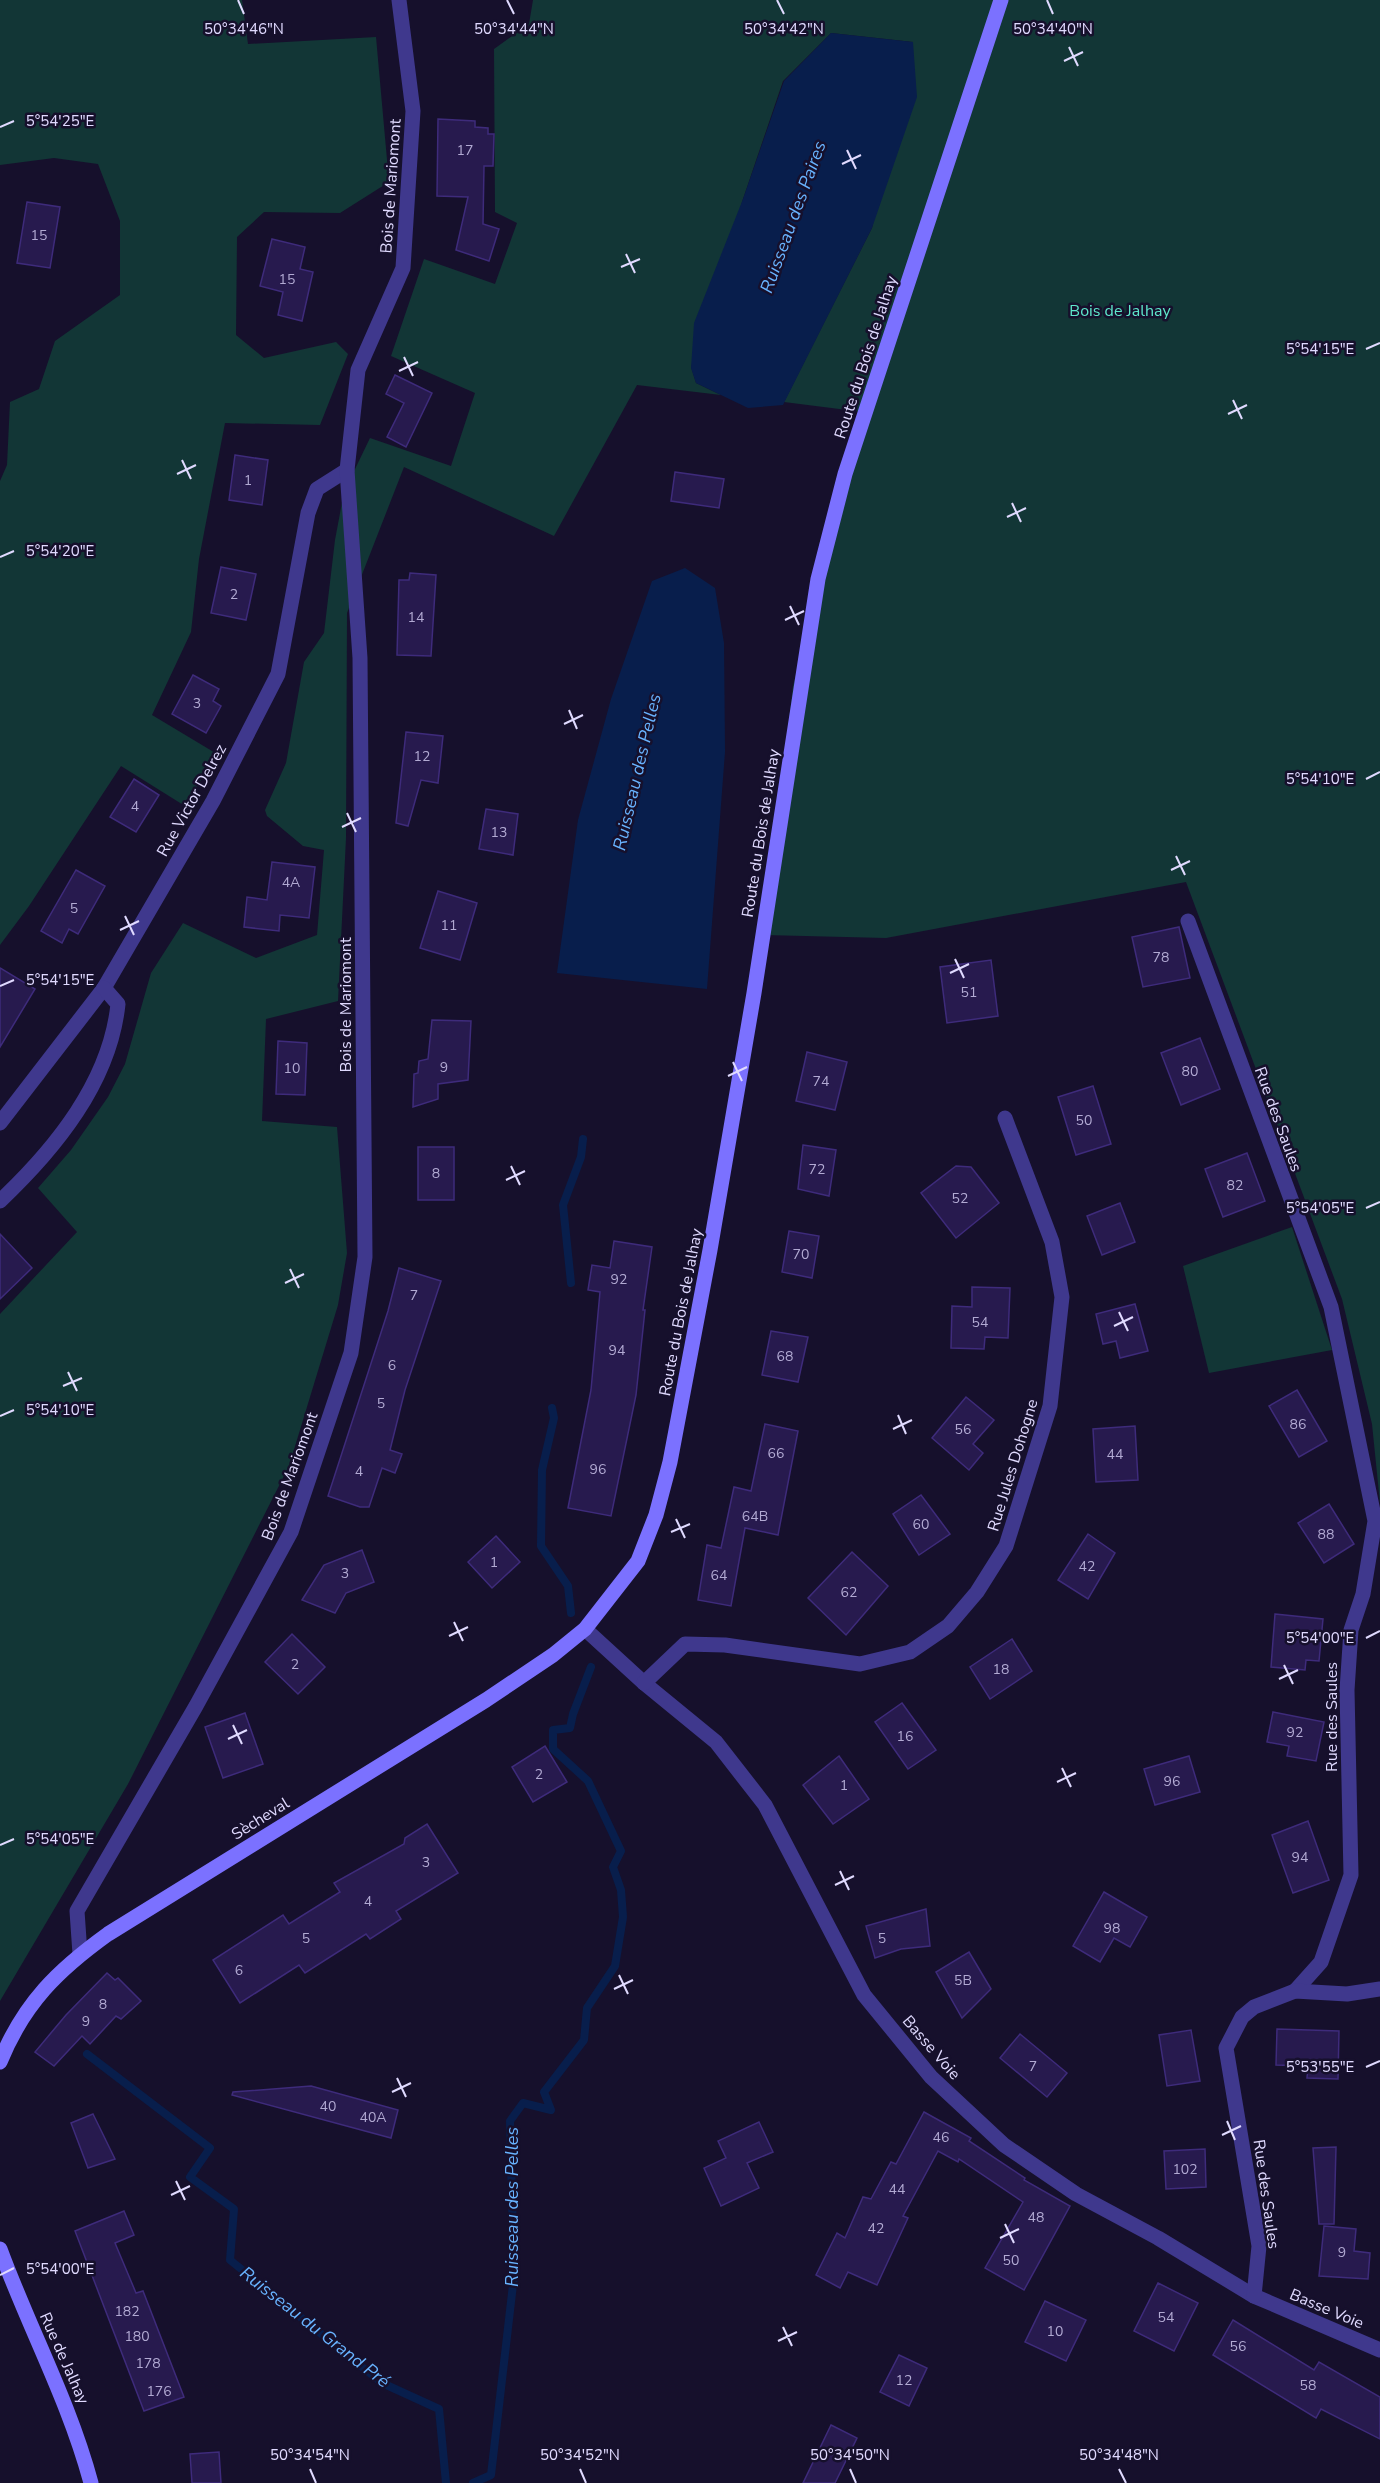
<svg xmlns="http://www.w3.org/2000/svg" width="1380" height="2483" viewBox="0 0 1380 2483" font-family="'Nunito Sans',sans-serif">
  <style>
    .green { fill: #123636 }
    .water { fill: #081e4c }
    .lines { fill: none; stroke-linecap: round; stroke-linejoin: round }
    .stream { stroke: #081e4c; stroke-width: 8 }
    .building { fill: #271a4e; stroke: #3e2b7b; stroke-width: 1.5 }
    .street { stroke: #3f388d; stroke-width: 15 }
    .secondary { stroke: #7b71ff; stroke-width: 15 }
    .ticks { fill: none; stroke: #e0daff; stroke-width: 2 }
    .labels { text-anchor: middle; stroke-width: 5; stroke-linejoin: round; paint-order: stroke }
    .number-label { font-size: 14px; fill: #b2aad3 }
    .street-label { font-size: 16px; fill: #e0daff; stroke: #16102c }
    .park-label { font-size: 16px; fill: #5ee7cb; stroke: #16102c }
    .water-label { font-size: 18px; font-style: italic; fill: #68b3ff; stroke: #16102c }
    .ticks-label { font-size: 15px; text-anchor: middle; fill: #e0daff; stroke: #16102c; stroke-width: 5; stroke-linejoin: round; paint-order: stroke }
  </style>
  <rect width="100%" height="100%" fill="#16102c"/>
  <!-- green -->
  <g class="green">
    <path d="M 0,0 L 242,0 L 248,44 L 376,37 L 389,182 L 340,213 L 264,212 L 237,237 L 236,335 L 264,358 L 336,342 L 348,354 L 320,425 L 225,423 L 199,559 L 191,632 L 152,715 L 217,754 L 185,806 L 121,766 L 29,906 L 0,945 L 0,481 L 7,465 L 10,402 L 39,389 L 55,341 L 120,295 L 120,221 L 98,164 L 54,158 L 0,165 Z"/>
    <path d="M 533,0 L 1380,0 L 1380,1503 L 1372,1424 L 1342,1299 L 1186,882 L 886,938 L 764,935 L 793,686 L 863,412 L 784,402 L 872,228 L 913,42 L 831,33 L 783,81 L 743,199 L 691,367 L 696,383 L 721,395 L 637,385 L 554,536 L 404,467 L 347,613 L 346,838 L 338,1001 L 266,1019 L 262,1121 L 337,1127 L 347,1253 L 338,1305 L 289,1466 L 128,1784 L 0,2001 L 0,1314 L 77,1232 L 38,1188 L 71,1150 L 108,1097 L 125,1064 L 151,973 L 183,923 L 256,958 L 317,935 L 324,850 L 303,846 L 267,816 L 265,810 L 286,763 L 304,662 L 324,633 L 335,540 L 344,492 L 370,438 L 451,466 L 475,393 L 391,356 L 424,259 L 495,284 L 517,223 L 495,212 L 494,49 L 529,24 Z"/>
    <path d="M 1292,1227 L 1332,1350 L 1209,1373 L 1183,1266 Z"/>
  </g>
  <!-- water -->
  <g class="water">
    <path d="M 831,33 L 913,42 L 917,97 L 872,228 L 783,405 L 748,408 L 696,383 L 691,368 L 694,323 L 743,199 L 784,81 Z"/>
    <path d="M 685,568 L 715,588 L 724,643 L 725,752 L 707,989 L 557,973 L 578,820 L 611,699 L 652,581 Z"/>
  </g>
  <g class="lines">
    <!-- stream -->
    <g class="stream">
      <path d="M 571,1283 L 563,1205 L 581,1157 L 583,1139"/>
      <path d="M 552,1408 L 554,1418 L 542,1470 L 541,1546 L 568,1586 L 571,1613"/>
      <path d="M 87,2054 L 210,2148 L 190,2177 L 234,2209 L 230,2260 L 382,2383 L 439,2409 L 446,2483"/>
      <path d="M 473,2483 L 491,2475 L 514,2276 L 510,2121 L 523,2103 L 551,2110 L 544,2092 L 584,2040 L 587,2008 L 615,1966 L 623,1917 L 621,1890 L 613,1867 L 621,1851 L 588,1781 L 553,1749 L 553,1730 L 570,1728 L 573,1714 L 591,1667"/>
    </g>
  </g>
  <!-- building -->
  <g class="building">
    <path d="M 438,119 L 475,121 L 475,127 L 488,128 L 488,134 L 494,134 L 493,166 L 484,166 L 483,224 L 499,229 L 489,261 L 456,250 L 468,197 L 437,196 Z"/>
    <path d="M 27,202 L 60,207 L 50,268 L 17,263 Z"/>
    <path d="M 272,239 L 305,247 L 300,269 L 313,272 L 302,321 L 278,315 L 283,292 L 260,286 Z"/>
    <path d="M 395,375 L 432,393 L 406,447 L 387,437 L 404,403 L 386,394 Z"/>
    <path d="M 235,455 L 268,460 L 262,505 L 229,500 Z"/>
    <path d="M 675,472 L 724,479 L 719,508 L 671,501 Z"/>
    <path d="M 221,567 L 256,574 L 246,620 L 211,613 Z"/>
    <path d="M 410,573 L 436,575 L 431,656 L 397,655 L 399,580 L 409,580 Z"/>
    <path d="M 193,675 L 219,689 L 213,701 L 221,706 L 206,733 L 172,714 Z"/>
    <path d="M 406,732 L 443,736 L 438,783 L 421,780 L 408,826 L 396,823 Z"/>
    <path d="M 134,779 L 159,795 L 136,832 L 110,817 Z"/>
    <path d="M 486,809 L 518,814 L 513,855 L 479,849 Z"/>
    <path d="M 272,862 L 315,867 L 309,918 L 280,915 L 279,931 L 244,927 L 247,897 L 267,900 Z"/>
    <path d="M 76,870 L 105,886 L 78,934 L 69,929 L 62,943 L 41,931 Z"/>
    <path d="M 438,891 L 477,903 L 460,960 L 420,948 Z"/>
    <path d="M 1179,927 L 1190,978 L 1143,987 L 1132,937 Z"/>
    <path d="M 991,960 L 998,1016 L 947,1023 L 940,967 Z"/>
    <path d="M 0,968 L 35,989 L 0,1047 Z"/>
    <path d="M 432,1020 L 471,1021 L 468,1080 L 438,1084 L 438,1099 L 413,1107 L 414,1074 L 418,1073 L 419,1061 L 428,1059 Z"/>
    <path d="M 1200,1038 L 1220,1089 L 1181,1105 L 1161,1053 Z"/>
    <path d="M 278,1041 L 307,1043 L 305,1095 L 276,1094 Z"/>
    <path d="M 807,1052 L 847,1062 L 835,1110 L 796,1101 Z"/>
    <path d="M 1093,1086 L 1111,1144 L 1076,1155 L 1058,1097 Z"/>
    <path d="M 803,1145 L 836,1150 L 829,1196 L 798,1189 Z"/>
    <rect x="418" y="1147" width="36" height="53"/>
    <path d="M 1247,1153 L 1265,1201 L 1223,1217 L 1205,1169 Z"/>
    <path d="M 956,1166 L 971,1167 L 999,1203 L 956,1238 L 921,1193 Z"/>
    <path d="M 1120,1203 L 1135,1242 L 1102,1255 L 1087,1216 Z"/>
    <path d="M 789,1231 L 819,1236 L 812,1278 L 782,1272 Z"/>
    <path d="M 0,1234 L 32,1268 L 0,1299 Z"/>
    <path d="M 614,1241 L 652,1247 L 643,1310 L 645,1310 L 636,1395 L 611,1516 L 568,1508 L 591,1390 L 600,1292 L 588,1290 L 592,1265 L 610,1268 Z"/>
    <path d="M 399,1268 L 441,1281 L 405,1390 L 390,1450 L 402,1454 L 395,1473 L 382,1468 L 369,1507 L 360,1507 L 328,1496 L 388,1311 Z"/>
    <path d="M 972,1287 L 1010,1288 L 1008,1338 L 985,1337 L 984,1349 L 951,1348 L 952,1306 L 972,1307 Z"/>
    <path d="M 1135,1304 L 1148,1351 L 1120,1358 L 1116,1341 L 1103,1344 L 1096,1314 Z"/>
    <path d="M 771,1331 L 808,1337 L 798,1382 L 762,1375 Z"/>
    <path d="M 1297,1390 L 1327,1441 L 1299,1457 L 1269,1406 Z"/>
    <path d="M 966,1397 L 994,1420 L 973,1444 L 983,1453 L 969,1470 L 932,1438 Z"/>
    <path d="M 765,1424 L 798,1431 L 778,1535 L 745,1528 L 731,1606 L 698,1600 L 707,1545 L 721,1548 L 734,1487 L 751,1491 Z"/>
    <path d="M 1135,1426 L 1138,1480 L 1096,1482 L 1093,1429 Z"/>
    <path d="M 921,1495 L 950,1534 L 919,1555 L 893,1514 Z"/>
    <path d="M 1329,1504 L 1354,1544 L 1324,1563 L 1298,1523 Z"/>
    <path d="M 1088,1534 L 1115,1553 L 1088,1599 L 1058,1580 Z"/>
    <path d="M 496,1536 L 520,1562 L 492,1588 L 468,1562 Z"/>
    <path d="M 362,1550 L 374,1582 L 346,1593 L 335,1613 L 302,1600 L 324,1565 Z"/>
    <path d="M 852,1552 L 888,1586 L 846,1635 L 808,1598 Z"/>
    <path d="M 1275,1614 L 1323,1619 L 1319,1661 L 1306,1660 L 1305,1670 L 1271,1667 Z"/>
    <path d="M 292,1634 L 325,1667 L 298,1694 L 265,1662 Z"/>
    <path d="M 1012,1639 L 1032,1671 L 990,1699 L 970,1667 Z"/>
    <path d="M 902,1703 L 936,1750 L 908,1769 L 875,1722 Z"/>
    <path d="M 1273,1712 L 1324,1722 L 1316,1761 L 1287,1756 L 1289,1746 L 1267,1742 Z"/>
    <path d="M 245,1713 L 263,1764 L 223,1778 L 205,1727 Z"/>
    <path d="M 545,1746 L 567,1782 L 533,1802 L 512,1767 Z"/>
    <path d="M 839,1756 L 869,1799 L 833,1824 L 803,1785 Z"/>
    <path d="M 1189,1756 L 1200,1792 L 1155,1805 L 1144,1769 Z"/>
    <path d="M 1308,1821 L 1329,1880 L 1293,1893 L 1272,1835 Z"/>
    <path d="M 427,1824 L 458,1873 L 396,1911 L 401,1919 L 370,1939 L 366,1934 L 305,1973 L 299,1965 L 240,2003 L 213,1960 L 283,1915 L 289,1924 L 340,1892 L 334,1883 L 404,1844 L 405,1838 Z"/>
    <path d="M 1104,1892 L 1147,1917 L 1130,1947 L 1114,1938 L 1100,1962 L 1073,1946 Z"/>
    <path d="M 926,1909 L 930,1946 L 901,1949 L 875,1958 L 866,1926 Z"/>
    <path d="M 969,1952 L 991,1989 L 962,2018 L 936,1972 Z"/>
    <path d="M 107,1973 L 115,1980 L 118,1978 L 141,2001 L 121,2019 L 116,2016 L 90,2044 L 82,2036 L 54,2066 L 35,2052 L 66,2015 Z"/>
    <path d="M 1277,2029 L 1339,2031 L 1338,2079 L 1307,2078 L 1308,2066 L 1276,2065 Z"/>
    <path d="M 1191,2030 L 1200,2081 L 1167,2086 L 1159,2035 Z"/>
    <path d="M 1020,2034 L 1067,2073 L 1047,2097 L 1000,2058 Z"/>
    <path d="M 311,2086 L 398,2110 L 391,2138 L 232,2095 L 233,2092 Z"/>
    <path d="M 924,2112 L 971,2138 L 969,2141 L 1025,2178 L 1024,2180 L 1070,2206 L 1024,2290 L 985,2268 L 1023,2202 L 959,2159 L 958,2162 L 938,2151 L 903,2216 L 908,2218 L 877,2285 L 848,2272 L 840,2288 L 816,2275 L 837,2233 L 845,2238 L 863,2197 L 871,2199 L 891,2162 L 896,2164 Z"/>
    <path d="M 93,2114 L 115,2159 L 88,2168 L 71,2123 Z"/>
    <path d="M 759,2122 L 773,2152 L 747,2163 L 759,2188 L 721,2206 L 704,2168 L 726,2158 L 718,2141 Z"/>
    <path d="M 1336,2147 L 1334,2224 L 1319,2224 L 1313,2148 Z"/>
    <path d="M 1205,2149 L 1206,2187 L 1166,2189 L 1164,2151 Z"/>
    <path d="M 124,2211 L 134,2235 L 115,2243 L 136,2293 L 143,2291 L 184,2397 L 144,2411 L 75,2231 Z"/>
    <path d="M 1324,2226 L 1356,2229 L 1354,2251 L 1370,2253 L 1368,2279 L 1319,2276 Z"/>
    <path d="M 1158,2283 L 1198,2303 L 1174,2351 L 1134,2331 Z"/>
    <path d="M 1045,2301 L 1086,2320 L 1066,2361 L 1025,2342 Z"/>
    <path d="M 1233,2320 L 1314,2370 L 1319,2362 L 1380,2397 L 1380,2439 L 1321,2409 L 1316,2418 L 1213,2355 Z"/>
    <path d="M 899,2355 L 927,2368 L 909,2406 L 880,2392 Z"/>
    <path d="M 831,2425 L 857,2438 L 835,2483 L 803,2483 Z"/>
    <path d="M 219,2452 L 221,2483 L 192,2483 L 190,2454 Z"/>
  </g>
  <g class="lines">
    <!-- street -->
    <g class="street">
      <path d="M 1188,921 L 1331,1307 L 1375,1521 L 1363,1594 L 1351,1630 L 1347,1690 L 1351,1875 L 1321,1962 L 1295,1991"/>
      <path d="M 0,1123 L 104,988 L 213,801 L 278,674 L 308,513 L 317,489 L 347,470"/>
      <path d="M 0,1201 C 55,1149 110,1082 118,1004 L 104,988"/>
      <path d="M 585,1629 L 644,1683 L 716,1742 L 765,1805 L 864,1995 L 931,2077 L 1004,2145 L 1076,2194 L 1158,2238 L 1254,2296 L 1380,2350"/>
      <path d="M 644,1683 L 685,1644 L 725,1645 L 860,1664 L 910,1652 L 948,1626 L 977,1592 L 1006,1546 L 1050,1406 L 1062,1297 L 1052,1242 L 1005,1118"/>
      <path d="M 80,1954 L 77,1911 L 196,1706 L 291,1532 L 351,1353 L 365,1257 L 360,658 L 347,470 L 358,370 L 403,268 L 413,111 L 399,0"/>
      <path d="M 1254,2296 L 1259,2246 L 1226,2048 L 1242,2017 L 1254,2007 L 1295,1991 L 1347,1994 L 1380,1989"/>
    </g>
    <!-- secondary -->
    <g class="secondary">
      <path d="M 0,2062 C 24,2003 58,1970 108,1934 L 486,1700 L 553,1655 L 585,1629 L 638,1561 L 656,1515 L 670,1462 L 710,1250 L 754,993 L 818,579 L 845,474 L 1001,0"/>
      <path d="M 0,2249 C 29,2328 69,2401 91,2483"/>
    </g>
  </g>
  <!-- ticks -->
  <path class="ticks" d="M 238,0 L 244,14M 507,0 L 514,14M 777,0 L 784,14M 1047,0 L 1053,14M 1069,47 L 1078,66M 1064,61 L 1083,52M 0,127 L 14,121M 847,150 L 856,169M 842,164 L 861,155M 626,254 L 635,273M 621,267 L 640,259M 1366,349 L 1380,343M 404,357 L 413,376M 399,371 L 418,362M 1233,400 L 1242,419M 1228,414 L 1247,405M 182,460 L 191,479M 177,474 L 196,465M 1012,503 L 1021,522M 1007,517 L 1026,508M 0,557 L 14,551M 790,606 L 799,625M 785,620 L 804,611M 569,710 L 577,729M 564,724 L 583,715M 1366,779 L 1380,772M 347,813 L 356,832M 342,827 L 361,818M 1176,856 L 1185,875M 1171,870 L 1190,861M 125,916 L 134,935M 120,930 L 139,921M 955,959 L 964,978M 950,973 L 969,964M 0,986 L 14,980M 733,1062 L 742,1081M 728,1076 L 747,1067M 511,1166 L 520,1185M 506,1180 L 525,1171M 1366,1208 L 1380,1202M 290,1269 L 299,1288M 285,1283 L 304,1274M 1119,1312 L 1128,1331M 1114,1326 L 1133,1317M 68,1372 L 77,1391M 63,1386 L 82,1378M 898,1415 L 906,1434M 0,1416 L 14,1410M 893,1429 L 912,1420M 676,1519 L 685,1538M 671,1532 L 690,1524M 454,1622 L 463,1641M 449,1636 L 468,1627M 1366,1638 L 1380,1631M 1284,1665 L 1293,1684M 1279,1679 L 1298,1670M 233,1725 L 242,1744M 228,1739 L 247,1730M 1062,1768 L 1071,1787M 1057,1782 L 1076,1773M 0,1845 L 14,1839M 840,1871 L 849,1890M 835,1885 L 854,1876M 619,1975 L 628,1994M 614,1989 L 633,1980M 1366,2067 L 1380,2061M 397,2078 L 406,2097M 392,2092 L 411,2083M 1227,2121 L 1235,2140M 1222,2135 L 1241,2126M 176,2181 L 185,2200M 171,2195 L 190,2186M 1005,2224 L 1014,2243M 1000,2238 L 1019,2229M 0,2275 L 14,2268M 783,2327 L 792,2346M 778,2341 L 797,2332M 310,2469 L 316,2483M 580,2469 L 586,2483M 850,2469 L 856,2483M 1119,2469 L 1126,2483"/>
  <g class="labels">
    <!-- number labels -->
    <g class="number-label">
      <text x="465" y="155">17</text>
      <text x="39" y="240">15</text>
      <text x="287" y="284">15</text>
      <text x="248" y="485">1</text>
      <text x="234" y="599">2</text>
      <text x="416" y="622">14</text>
      <text x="197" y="708">3</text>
      <text x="422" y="761">12</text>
      <text x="135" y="811">4</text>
      <text x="499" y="837">13</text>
      <text x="291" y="887">4A</text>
      <text x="74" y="913">5</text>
      <text x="449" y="930">11</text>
      <text x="1161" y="962">78</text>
      <text x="969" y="997">51</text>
      <text x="444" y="1072">9</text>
      <text x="292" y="1073">10</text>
      <text x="1190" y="1076">80</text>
      <text x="821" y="1086">74</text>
      <text x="1084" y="1125">50</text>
      <text x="817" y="1174">72</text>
      <text x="436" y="1178">8</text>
      <text x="1235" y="1190">82</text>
      <text x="960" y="1203">52</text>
      <text x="801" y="1259">70</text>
      <text x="619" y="1284">92</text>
      <text x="414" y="1300">7</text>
      <text x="980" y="1327">54</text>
      <text x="617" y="1355">94</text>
      <text x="785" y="1361">68</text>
      <text x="392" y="1370">6</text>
      <text x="381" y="1408">5</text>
      <text x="1298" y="1429">86</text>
      <text x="963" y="1434">56</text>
      <text x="776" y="1458">66</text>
      <text x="1115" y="1459">44</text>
      <text x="598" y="1474">96</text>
      <text x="359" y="1476">4</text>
      <text x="755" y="1521">64B</text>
      <text x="921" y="1529">60</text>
      <text x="1326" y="1539">88</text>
      <text x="494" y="1567">1</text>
      <text x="1087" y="1571">42</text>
      <text x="345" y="1578">3</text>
      <text x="719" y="1580">64</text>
      <text x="849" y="1597">62</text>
      <text x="295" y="1669">2</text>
      <text x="1001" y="1674">18</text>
      <text x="1295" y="1737">92</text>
      <text x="905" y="1741">16</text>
      <text x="539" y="1779">2</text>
      <text x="1172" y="1786">96</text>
      <text x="844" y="1790">1</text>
      <text x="1300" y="1862">94</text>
      <text x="426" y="1867">3</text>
      <text x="368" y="1906">4</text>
      <text x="1112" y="1933">98</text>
      <text x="306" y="1943">5</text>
      <text x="882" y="1943">5</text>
      <text x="239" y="1975">6</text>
      <text x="963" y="1985">5B</text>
      <text x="103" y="2009">8</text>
      <text x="86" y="2026">9</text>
      <text x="1033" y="2071">7</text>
      <text x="328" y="2111">40</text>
      <text x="373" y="2122">40A</text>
      <text x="941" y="2142">46</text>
      <text x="1185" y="2174">102</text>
      <text x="897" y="2194">44</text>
      <text x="1036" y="2222">48</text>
      <text x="876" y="2233">42</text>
      <text x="1342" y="2257">9</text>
      <text x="1011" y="2265">50</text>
      <text x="127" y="2316">182</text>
      <text x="1166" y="2322">54</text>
      <text x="1055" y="2336">10</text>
      <text x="137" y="2341">180</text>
      <text x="1238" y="2351">56</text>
      <text x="148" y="2368">178</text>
      <text x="904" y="2385">12</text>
      <text x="1308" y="2390">58</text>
      <text x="159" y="2396">176</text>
    </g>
    <!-- street labels -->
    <g class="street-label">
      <text transform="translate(390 186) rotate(-86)" y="6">Bois de Mariomont</text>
      <text transform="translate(865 357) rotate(-72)" y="6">Route du Bois de Jalhay</text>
      <text transform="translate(191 800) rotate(-61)" y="6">Rue Victor Delrez</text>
      <text transform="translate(760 833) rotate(-81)" y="6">Route du Bois de Jalhay</text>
      <text transform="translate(345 1005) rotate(-90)" y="6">Bois de Mariomont</text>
      <text transform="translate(1279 1119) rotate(70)" y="6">Rue des Saules</text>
      <text transform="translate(680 1312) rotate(-79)" y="6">Route du Bois de Jalhay</text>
      <text transform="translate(1012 1465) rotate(-73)" y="6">Rue Jules Dohogne</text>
      <text transform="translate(289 1476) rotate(-70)" y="6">Bois de Mariomont</text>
      <text transform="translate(1331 1717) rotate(-90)" y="6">Rue des Saules</text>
      <text transform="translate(260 1818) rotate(-32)" y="6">Sècheval</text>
      <text transform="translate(932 2047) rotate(49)" y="6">Basse Voie</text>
      <text transform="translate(1267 2194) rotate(82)" y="6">Rue des Saules</text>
      <text transform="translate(1327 2308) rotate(23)" y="6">Basse Voie</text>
      <text transform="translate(65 2358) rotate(66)" y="6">Rue de Jalhay</text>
    </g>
    <!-- park labels -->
    <g class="park-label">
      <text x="1120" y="316">Bois de Jalhay</text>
    </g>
    <!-- water labels -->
    <g class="water-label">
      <text transform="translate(793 217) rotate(-70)" y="6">Ruisseau des Paires</text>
      <text transform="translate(637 772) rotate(-77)" y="6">Ruisseau des Pelles</text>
      <text transform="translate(512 2207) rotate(-90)" y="6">Ruisseau des Pelles</text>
      <text transform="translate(315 2327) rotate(38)" y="6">Ruisseau du Grand Pré</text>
    </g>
  </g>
  <g class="ticks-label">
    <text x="784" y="34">50°34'42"N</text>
    <text x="1053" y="34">50°34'40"N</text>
    <text x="244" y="34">50°34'46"N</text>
    <text x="514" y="34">50°34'44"N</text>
    <text x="60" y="126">5°54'25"E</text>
    <text x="1320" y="354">5°54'15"E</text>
    <text x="60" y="556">5°54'20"E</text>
    <text x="1320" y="784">5°54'10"E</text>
    <text x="60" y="985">5°54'15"E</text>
    <text x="1320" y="1213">5°54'05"E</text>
    <text x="60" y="1415">5°54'10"E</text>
    <text x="1320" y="1643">5°54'00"E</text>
    <text x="60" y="1844">5°54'05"E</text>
    <text x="1320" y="2072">5°53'55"E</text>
    <text x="60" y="2274">5°54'00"E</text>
    <text x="310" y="2460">50°34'54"N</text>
    <text x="580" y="2460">50°34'52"N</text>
    <text x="850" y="2460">50°34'50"N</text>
    <text x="1119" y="2460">50°34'48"N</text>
  </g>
</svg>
